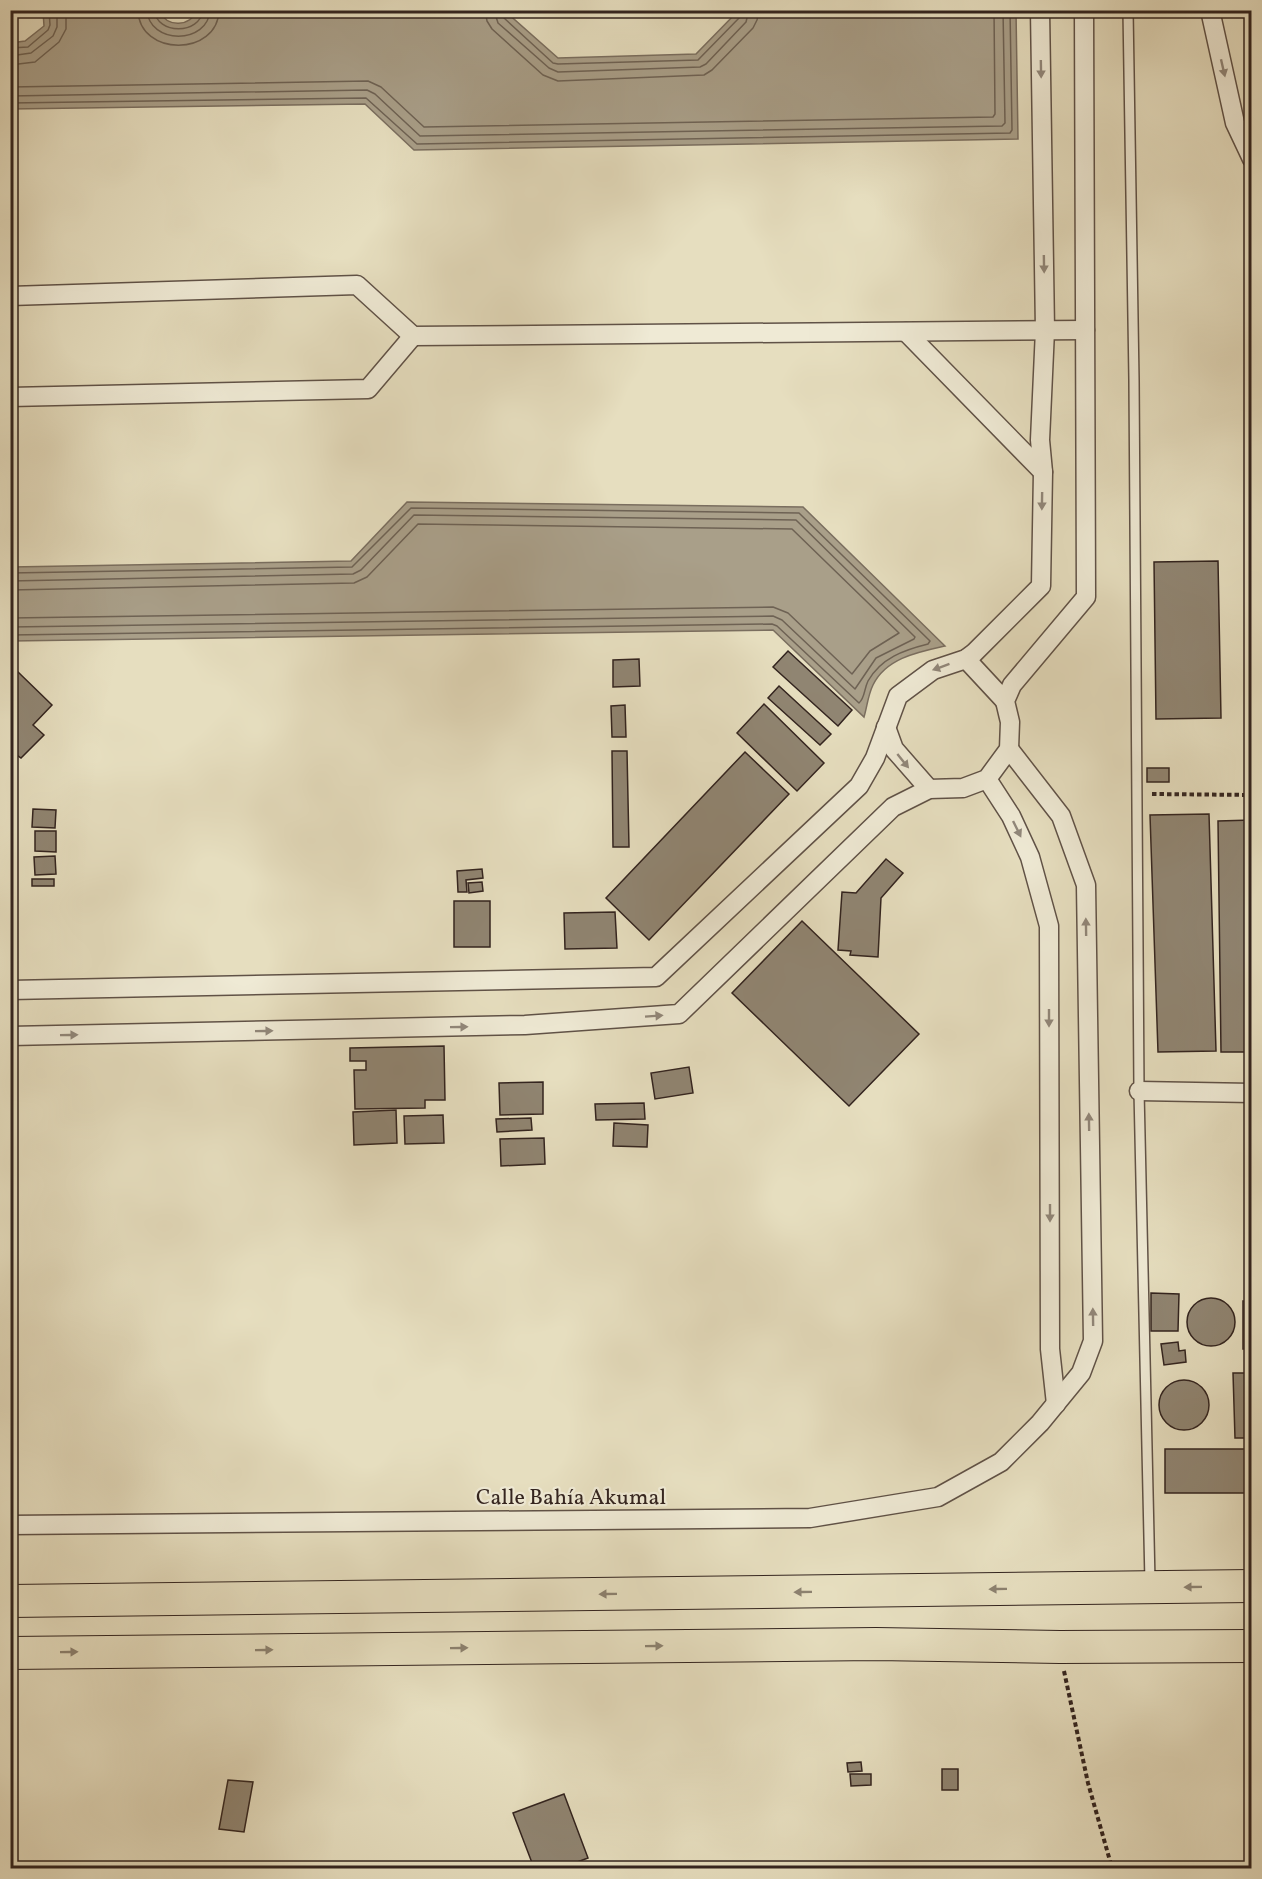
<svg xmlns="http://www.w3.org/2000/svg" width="1262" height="1879" viewBox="0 0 1262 1879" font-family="Vollkorn,serif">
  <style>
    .water { fill: #a99f89; stroke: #7a6e5f; stroke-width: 1.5 }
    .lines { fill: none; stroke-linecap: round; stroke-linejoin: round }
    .shore { stroke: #6e6254; stroke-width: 1.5 }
    .building { fill: #908572; stroke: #33241f; stroke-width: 1.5 }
    .service-casing { stroke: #605247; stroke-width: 12 }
    .minor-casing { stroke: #605247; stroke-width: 21 }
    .trunk-casing { stroke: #33241f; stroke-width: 34 }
    .path { stroke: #33241f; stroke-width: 4; stroke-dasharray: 4.5 3; stroke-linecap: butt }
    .service { stroke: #efead5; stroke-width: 9 }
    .minor { stroke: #efead5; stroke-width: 18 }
    .trunk { stroke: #e6debf; stroke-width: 32 }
    .oneway { fill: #91877a }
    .oneway2 { fill: #8c816f }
    .labels { text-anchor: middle; stroke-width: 4.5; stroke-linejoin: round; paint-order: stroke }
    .street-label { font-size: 22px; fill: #33241f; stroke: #efead5 }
  </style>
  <rect width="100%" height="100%" fill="#e6debf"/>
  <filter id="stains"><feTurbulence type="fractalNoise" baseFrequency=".00333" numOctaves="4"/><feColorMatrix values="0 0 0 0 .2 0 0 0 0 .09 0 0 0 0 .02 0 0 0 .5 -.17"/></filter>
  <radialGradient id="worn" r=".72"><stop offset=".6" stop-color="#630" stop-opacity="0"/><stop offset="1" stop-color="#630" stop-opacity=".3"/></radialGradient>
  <!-- water -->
  <g class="water">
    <path d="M 198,10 L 505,11 L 558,58 L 696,54 L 738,11 L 1016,11 L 1018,139 L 414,150 L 365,104 L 11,109 L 11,43 L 25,41 L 44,26 L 43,11 L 159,11 C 168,28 189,27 198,10 Z"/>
    <path d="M 407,502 L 803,507 L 945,646 C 918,652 886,658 873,685 C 868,695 867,707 864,717 L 773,630 L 11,641 L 11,567 L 351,561 Z"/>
  </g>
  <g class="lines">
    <!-- shore -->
    <g class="shore">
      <path d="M 138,10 C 139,57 218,57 219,10"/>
      <path d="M 147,10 C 149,45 208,45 210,10"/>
      <path d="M 154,10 C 157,35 200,35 203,10"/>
      <path d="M 485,10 L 487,21 L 492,29 L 543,75 L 558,81 L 704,75 L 712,70 L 753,28 L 757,20 L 759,10"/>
      <path d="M 494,10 L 498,23 L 549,68 L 558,72 L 700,67 L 706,64 L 746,22 L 749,10"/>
      <path d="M 502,10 L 504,18 L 553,63 L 558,64 L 698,60 L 740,17 L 742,10"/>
      <path d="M 10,48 L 28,47 L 48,30 L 50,25 L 49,10"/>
      <path d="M 10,56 L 31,53 L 53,36 L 57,27 L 57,10"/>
      <path d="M 10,65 L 35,62 L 59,42 L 66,29 L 66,10"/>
      <path d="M 10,87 L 368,81 L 381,87 L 424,127 L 993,117 L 995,114 L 994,10"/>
      <path d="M 10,96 L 367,90 L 375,94 L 420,136 L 1002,126 L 1005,123 L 1003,10"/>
      <path d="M 10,103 L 366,98 L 417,144 L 1010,133 L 1012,130 L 1010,10"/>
      <path d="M 10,573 L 352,567 L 411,508 L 799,513 L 930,641 L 928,644 C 904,650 881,658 868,681 C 864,689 865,698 859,703 L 777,626 L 772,624 L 10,635"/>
      <path d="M 10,581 L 353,574 L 361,570 L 414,515 L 796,520 L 915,637 L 914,639 L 876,658 L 855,689 L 782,620 L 773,616 L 10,627"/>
      <path d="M 10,590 L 354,583 L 367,577 L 418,524 L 792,529 L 899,633 L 870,651 L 852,674 L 788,613 L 773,607 L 10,618"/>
    </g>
  </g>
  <!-- building -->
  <g class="building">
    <path d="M 1218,561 L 1221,718 L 1156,719 L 1154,562 Z"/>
    <path d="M 788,651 L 852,710 L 838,726 L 773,667 Z"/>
    <path d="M 639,659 L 640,686 L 613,687 L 613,660 Z"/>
    <path d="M 17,671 L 52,705 L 33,725 L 44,735 L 21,758 L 10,750 L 10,677 Z"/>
    <path d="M 779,686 L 831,734 L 820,745 L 768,698 Z"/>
    <path d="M 764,704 L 824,763 L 797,791 L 737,733 Z"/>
    <path d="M 625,705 L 626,737 L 612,737 L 611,706 Z"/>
    <path d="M 612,751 L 627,751 L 629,847 L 613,847 Z"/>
    <path d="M 745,752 L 789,794 L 649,940 L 606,898 Z"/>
    <rect x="1147" y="768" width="22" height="14"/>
    <path d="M 33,809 L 56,810 L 55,828 L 32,827 Z"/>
    <path d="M 1209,814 L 1216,1051 L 1158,1052 L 1150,815 Z"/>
    <path d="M 1252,820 L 1252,1052 L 1221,1052 L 1218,821 Z"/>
    <path d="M 35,831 L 56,831 L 56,852 L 35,851 Z"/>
    <path d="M 55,856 L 56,874 L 35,875 L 34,857 Z"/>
    <path d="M 886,859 L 903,873 L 881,898 L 878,957 L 850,955 L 851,951 L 838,950 L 842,892 L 856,893 Z"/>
    <path d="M 482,869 L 483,878 L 466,880 L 467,892 L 458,892 L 457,871 Z"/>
    <rect x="32" y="879" width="22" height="7"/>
    <path d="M 482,882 L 483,891 L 469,893 L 468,883 Z"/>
    <rect x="454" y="901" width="36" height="46"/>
    <path d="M 615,912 L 617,948 L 565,949 L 564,913 Z"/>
    <path d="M 802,921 L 919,1034 L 849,1106 L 732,993 Z"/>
    <path d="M 444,1046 L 445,1100 L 425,1100 L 425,1108 L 355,1109 L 354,1070 L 366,1070 L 366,1061 L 350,1061 L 350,1048 Z"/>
    <path d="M 689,1067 L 693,1093 L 655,1099 L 651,1073 Z"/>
    <path d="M 543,1082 L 543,1114 L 500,1115 L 499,1083 Z"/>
    <path d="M 644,1103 L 645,1119 L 596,1120 L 595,1104 Z"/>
    <path d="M 396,1110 L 397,1143 L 354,1145 L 353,1112 Z"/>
    <path d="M 443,1115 L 444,1143 L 405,1144 L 404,1116 Z"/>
    <path d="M 531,1118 L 532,1130 L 497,1132 L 496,1119 Z"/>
    <path d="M 614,1123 L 648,1125 L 647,1147 L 613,1146 Z"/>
    <path d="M 544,1138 L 545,1164 L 501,1166 L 500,1139 Z"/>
    <path d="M 1151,1293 L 1179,1294 L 1178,1331 L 1151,1331 Z"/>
    <circle cx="1211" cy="1322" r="24"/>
    <rect x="1243" y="1301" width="9" height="48"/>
    <path d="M 1178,1342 L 1179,1351 L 1185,1350 L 1186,1362 L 1164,1365 L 1161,1344 Z"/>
    <path d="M 1233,1373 L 1252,1373 L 1252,1438 L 1235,1438 Z"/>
    <circle cx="1184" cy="1405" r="25"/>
    <rect x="1165" y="1449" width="87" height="44"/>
    <path d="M 861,1762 L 862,1771 L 848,1772 L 847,1763 Z"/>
    <rect x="942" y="1769" width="16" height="21"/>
    <path d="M 850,1774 L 871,1774 L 871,1785 L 851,1786 Z"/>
    <path d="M 228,1780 L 253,1782 L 244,1832 L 219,1829 Z"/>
    <path d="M 564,1794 L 588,1858 L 561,1868 L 534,1868 L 513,1813 Z"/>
  </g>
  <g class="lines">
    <!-- service casing -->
    <g class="service-casing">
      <path id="service" d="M 1128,10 L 1134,380 L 1139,1091 L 1150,1582"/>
    </g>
    <!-- minor casing -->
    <g class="minor-casing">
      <g id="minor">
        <path d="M 1210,10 L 1235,123 L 1252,159"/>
        <path d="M 10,296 L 357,285 L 413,336 L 1085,330"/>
        <path d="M 906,332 L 1043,472"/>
        <path d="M 10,397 L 368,389 L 413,336"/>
        <path d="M 966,659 L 1005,701"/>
        <path d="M 886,727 L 894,749 L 929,789"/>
        <path d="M 987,779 L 1011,816 L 1030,857 L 1049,926 L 1050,1349 L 1056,1404"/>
        <path d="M 10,990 L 656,977 L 859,786 L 875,758 L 898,696 L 933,670 L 966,659 L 974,653 L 1041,586 L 1043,472 L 1040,440 L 1045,330 L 1040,10"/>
        <path d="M 10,1036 L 525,1025 L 679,1014 L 893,807 L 929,789 L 963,788 L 987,779 L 1009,749 L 1010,722 L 1005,701 L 1012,685 L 1086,597 L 1084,10"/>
        <path d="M 1139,1091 L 1252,1093"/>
        <path d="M 10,1525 L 810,1518 L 938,1497 L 1001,1462 L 1040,1423 L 1081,1373 L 1093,1341 L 1086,885 L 1061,816 L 1009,749"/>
      </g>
    </g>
    <!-- trunk casing -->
    <g class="trunk-casing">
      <g id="trunk">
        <path d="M 10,1601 L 1252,1586"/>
        <path d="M 10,1653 L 876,1644 L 1060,1647 L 1252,1646"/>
      </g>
    </g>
    <!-- path -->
    <g class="path">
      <path d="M 1152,794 L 1252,795"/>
      <path d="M 1064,1671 L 1088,1783 L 1112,1868"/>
    </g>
    <!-- service -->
    <use href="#service" class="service"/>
    <!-- minor -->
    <use href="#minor" class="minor"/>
    <!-- trunk -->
    <use href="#trunk" class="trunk"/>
  </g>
  <!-- one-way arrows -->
  <defs><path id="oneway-solid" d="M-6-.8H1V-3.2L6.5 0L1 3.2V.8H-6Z" transform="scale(1.5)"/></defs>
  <g class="oneway">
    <use href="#oneway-solid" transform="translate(1223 68) rotate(77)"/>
    <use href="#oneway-solid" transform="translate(1041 69) rotate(89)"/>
    <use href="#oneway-solid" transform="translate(1044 264) rotate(89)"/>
    <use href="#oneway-solid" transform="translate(1042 501) rotate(91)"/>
    <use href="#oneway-solid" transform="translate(941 667) rotate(160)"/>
    <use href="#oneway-solid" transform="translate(903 761) rotate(51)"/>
    <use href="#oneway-solid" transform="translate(1017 829) rotate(64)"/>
    <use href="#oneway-solid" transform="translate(1086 927) rotate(-91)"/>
    <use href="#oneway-solid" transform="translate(654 1016) rotate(-4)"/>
    <use href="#oneway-solid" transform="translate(1049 1018) rotate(90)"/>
    <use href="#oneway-solid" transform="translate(459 1027) rotate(-1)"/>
    <use href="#oneway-solid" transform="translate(264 1031) rotate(-1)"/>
    <use href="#oneway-solid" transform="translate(69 1035) rotate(-1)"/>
    <use href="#oneway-solid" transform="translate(1089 1122) rotate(-91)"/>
    <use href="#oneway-solid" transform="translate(1050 1213) rotate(90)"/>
    <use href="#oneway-solid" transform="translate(1093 1317) rotate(-91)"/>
  </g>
  <g class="oneway2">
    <use href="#oneway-solid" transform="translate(1193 1587) rotate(179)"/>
    <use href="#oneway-solid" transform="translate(998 1589) rotate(179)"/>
    <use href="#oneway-solid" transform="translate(803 1592) rotate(179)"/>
    <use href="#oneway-solid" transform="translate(608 1594) rotate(179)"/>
    <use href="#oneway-solid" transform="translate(654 1646) rotate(-1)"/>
    <use href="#oneway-solid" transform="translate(459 1648) rotate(-1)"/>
    <use href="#oneway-solid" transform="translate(264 1650) rotate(-1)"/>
    <use href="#oneway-solid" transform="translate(69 1652) rotate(-1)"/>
  </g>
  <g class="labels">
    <!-- street labels -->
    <g class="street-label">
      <text x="571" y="1504">Calle Bahía Akumal</text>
    </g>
  </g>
  <!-- margin -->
  <rect width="1262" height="1879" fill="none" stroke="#e6debf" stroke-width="36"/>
  <rect x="12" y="12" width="1238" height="1855" fill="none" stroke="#33241f" stroke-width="3"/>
  <rect x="18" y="18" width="1226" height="1843" fill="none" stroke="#33241f" stroke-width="1.5"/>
  <rect width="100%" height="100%" filter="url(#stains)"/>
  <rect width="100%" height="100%" fill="url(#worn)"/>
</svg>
